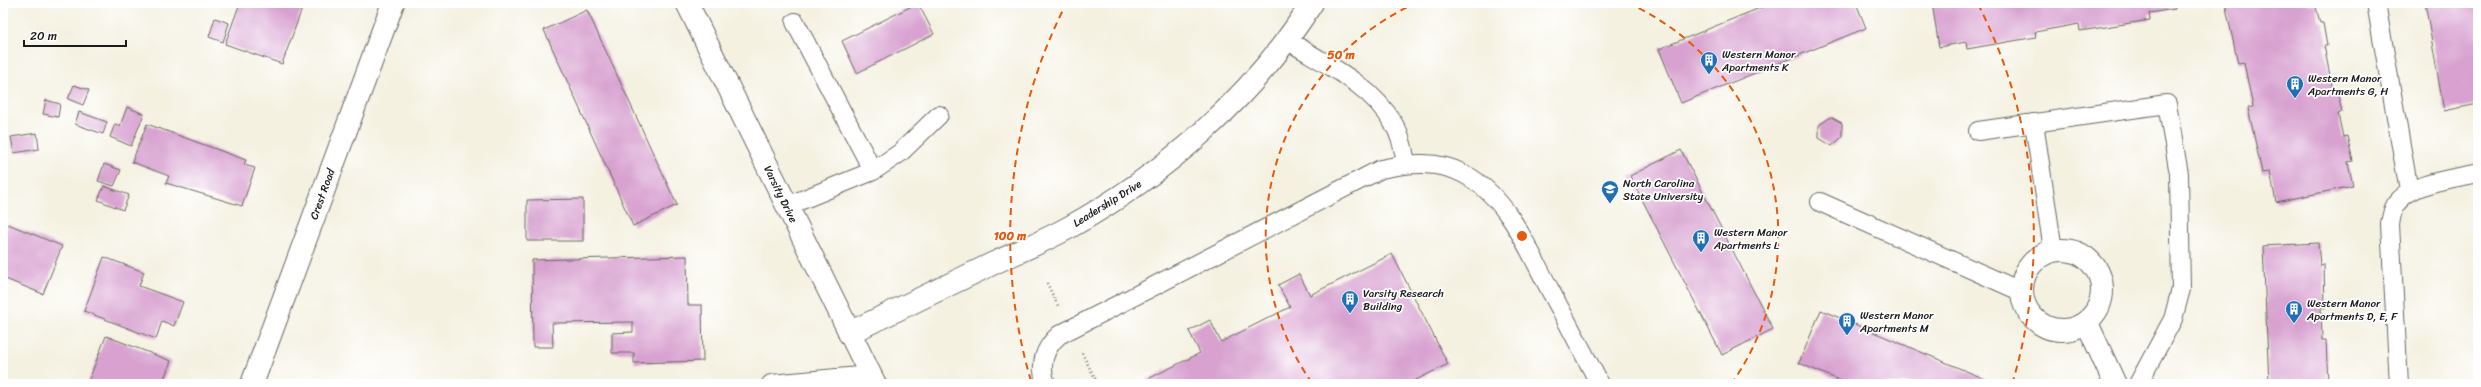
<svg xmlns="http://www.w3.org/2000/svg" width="2481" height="387" viewBox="0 0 2481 387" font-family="Sriracha,sans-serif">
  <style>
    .building { fill: #d8a1d0 }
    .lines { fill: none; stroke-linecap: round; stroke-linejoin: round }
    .service-casing { stroke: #686761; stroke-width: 20 }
    .minor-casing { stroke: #686761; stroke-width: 24 }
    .tertiary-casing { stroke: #686761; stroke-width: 24 }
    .path { stroke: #686761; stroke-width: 2.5; stroke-dasharray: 1 3; stroke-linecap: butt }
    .service { stroke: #fff; stroke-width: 18 }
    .minor { stroke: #fff; stroke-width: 22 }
    .tertiary { stroke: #fff; stroke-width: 22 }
    .ring { fill: none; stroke: #e8590c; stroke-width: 2; stroke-dasharray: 7 5 }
    .labels { text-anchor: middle; stroke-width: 3.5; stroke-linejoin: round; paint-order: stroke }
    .poi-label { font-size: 11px; fill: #1c1c1c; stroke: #fff; text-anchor: start }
    .street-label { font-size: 11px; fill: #1c1c1c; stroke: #fff }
    .centre { fill: #e8590c; stroke: #fff; stroke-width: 2 }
    .ring-label { font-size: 12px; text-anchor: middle; font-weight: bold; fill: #e8590c; stroke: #fff; stroke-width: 3.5; stroke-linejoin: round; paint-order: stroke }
  </style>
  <rect width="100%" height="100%" fill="#fff"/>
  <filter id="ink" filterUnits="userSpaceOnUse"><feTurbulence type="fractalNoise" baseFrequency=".025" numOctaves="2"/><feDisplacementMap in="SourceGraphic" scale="8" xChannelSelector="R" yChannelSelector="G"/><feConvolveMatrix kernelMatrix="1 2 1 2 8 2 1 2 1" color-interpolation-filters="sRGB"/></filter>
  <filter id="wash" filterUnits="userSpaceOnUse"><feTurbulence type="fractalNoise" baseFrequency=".012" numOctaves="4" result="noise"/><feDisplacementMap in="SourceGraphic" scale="16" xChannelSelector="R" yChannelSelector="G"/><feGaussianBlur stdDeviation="0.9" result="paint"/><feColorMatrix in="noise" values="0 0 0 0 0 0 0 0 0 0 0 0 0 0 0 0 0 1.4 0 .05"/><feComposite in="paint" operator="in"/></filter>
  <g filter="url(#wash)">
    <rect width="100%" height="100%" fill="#f4f1e1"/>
    <g id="blocks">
      <!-- building -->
      <g class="building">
        <path d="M 240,3 L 304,3 L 282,64 L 225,44 Z"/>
        <path d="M 918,3 L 934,34 L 857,73 L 842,41 Z"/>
        <path d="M 1772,3 L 1856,3 L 1866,28 L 1681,103 L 1659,49 Z"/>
        <path d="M 1932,3 L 2174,3 L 2175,9 L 2149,13 L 2150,20 L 2080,31 L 2079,24 L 2035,32 L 2036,37 L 1967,49 L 1966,42 L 1939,47 Z"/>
        <path d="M 2225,3 L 2315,3 L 2320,23 L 2323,23 L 2327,46 L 2324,46 L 2333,90 L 2337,90 L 2342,112 L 2338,114 L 2343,137 L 2347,136 L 2353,161 L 2348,162 L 2353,186 L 2276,202 L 2270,172 L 2262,173 L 2248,108 L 2253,107 L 2244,63 L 2238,64 Z"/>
        <path d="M 2425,3 L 2478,3 L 2478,104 L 2444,111 Z"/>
        <path d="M 587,10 L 677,205 L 633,226 L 544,30 Z"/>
        <path d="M 215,18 L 229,23 L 223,42 L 209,37 Z"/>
        <path d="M 74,85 L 89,90 L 83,105 L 68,99 Z"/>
        <path d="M 46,100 L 60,104 L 58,117 L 43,114 Z"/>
        <path d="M 127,107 L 144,114 L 131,146 L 110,137 L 115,124 L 120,126 Z"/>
        <path d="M 79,112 L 107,122 L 103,134 L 75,124 Z"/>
        <path d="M 1831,117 L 1842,123 L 1842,137 L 1832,146 L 1819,138 L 1819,125 Z"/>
        <path d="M 147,124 L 246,160 L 244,165 L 255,168 L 242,206 L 166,183 L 169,176 L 132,162 Z"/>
        <path d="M 37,133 L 39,149 L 14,153 L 11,137 Z"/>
        <path d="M 1681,150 L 1773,329 L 1722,355 L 1630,176 Z"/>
        <path d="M 104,164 L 121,170 L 114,186 L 98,181 Z"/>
        <path d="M 104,186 L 129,195 L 123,210 L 98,200 Z"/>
        <path d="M 583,199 L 583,241 L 527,241 L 527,200 Z"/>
        <path d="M 8,224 L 62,246 L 43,294 L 3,278 L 3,237 Z"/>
        <path d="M 2318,243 L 2320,265 L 2324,264 L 2325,308 L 2321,307 L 2322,340 L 2326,340 L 2328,383 L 2269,384 L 2263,246 Z"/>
        <path d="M 1392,254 L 1448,364 L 1408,384 L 1138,384 L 1200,353 L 1189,331 L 1210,320 L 1221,342 L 1290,307 L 1278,285 L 1299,274 L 1310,295 Z"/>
        <path d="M 687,256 L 688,305 L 702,305 L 703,361 L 634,363 L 634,353 L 612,353 L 612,333 L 633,332 L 633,322 L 552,323 L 553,347 L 533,347 L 532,260 Z"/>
        <path d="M 104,257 L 144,272 L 139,286 L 183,302 L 174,326 L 162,321 L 156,339 L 84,311 Z"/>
        <path d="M 1821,310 L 1997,384 L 1848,384 L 1799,363 Z"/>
        <path d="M 106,336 L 171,361 L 162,384 L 150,381 L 149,384 L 93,384 L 88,382 Z"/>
      </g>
    </g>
  </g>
  <g filter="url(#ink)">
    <use href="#blocks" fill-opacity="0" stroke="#686761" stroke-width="1"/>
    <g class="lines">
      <!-- service casing -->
      <g class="service-casing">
        <g id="service">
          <path d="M 2376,3 L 2409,191"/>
          <path d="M 795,22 L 873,171"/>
          <path d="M 1287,40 C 1323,63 1371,84 1393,123 C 1401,135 1404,150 1406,164"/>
          <path d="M 2034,123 L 2053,250"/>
          <path d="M 1978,131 L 2167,104 L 2179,174 L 2181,289 L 2173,319 L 2138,384"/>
          <path d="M 1820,202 L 2020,291"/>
          <path d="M 787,206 L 873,171 L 900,153 L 939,115"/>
          <path d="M 771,384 L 870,375"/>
          <path d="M 1046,384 C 1039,365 1044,348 1059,335 L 1381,169 C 1408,163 1438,160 1464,174 C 1508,197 1528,249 1550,290 C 1567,321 1583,353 1600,384"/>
          <path d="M 2399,384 L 2390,225 C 2391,218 2392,210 2396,204 C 2412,182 2453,179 2478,173"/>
        </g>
      </g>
      <!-- minor casing -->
      <g class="minor-casing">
        <g id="minor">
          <circle cx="2062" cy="290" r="40"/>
          <path d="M 2087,323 L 2115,384"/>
          <path d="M 849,333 C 897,310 946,286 994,263 C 1018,252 1044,241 1068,228 C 1165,174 1252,98 1312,3"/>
          <path d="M 252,384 L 393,3"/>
        </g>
      </g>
      <!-- tertiary casing -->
      <g class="tertiary-casing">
        <path id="tertiary" d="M 687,3 L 875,384"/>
      </g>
      <!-- path -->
      <g class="path">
        <path d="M 1047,283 L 1058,306"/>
        <path d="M 1082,353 L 1098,384"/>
      </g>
      <!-- service -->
      <use href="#service" class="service"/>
      <!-- minor -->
      <use href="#minor" class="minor"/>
      <!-- tertiary -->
      <use href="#tertiary" class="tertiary"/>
    </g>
  </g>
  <!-- distance rings -->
  <g class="ring">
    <path d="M1312 383A256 256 0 0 1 1416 3M1628 3A256 256 0 0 1 1732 383"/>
    <path d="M1031 381A512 512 0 0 1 1066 4M1978 4A512 512 0 0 1 2013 381"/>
  </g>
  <!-- icons -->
  <defs>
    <g id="building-pin" transform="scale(0.9)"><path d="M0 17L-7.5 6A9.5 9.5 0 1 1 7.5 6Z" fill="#1f6fb2" stroke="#fff"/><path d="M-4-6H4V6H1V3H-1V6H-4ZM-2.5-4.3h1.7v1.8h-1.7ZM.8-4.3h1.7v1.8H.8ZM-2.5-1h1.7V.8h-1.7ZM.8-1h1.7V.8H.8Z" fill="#fff"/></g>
    <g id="university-pin" transform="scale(0.9)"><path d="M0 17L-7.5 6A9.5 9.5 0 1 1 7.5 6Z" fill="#1f6fb2" stroke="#fff"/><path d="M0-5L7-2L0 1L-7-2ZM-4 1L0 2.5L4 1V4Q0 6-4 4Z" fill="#fff"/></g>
  </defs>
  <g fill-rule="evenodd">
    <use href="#building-pin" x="1709" y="60"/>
    <use href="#building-pin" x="2295" y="84"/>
    <use href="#university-pin" x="1610" y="189"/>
    <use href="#building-pin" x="1701" y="238"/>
    <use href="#building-pin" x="1350" y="299"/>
    <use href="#building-pin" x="2294" y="309"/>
    <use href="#building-pin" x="1847" y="321"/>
  </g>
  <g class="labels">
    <!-- poi labels -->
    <g class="poi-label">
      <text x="1722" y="58">Western Manor<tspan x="1722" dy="13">Apartments K</tspan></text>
      <text x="2308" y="82">Western Manor<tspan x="2308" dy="13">Apartments G, H</tspan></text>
      <text x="1623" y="187">North Carolina<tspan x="1623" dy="13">State University</tspan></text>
      <text x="1714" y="236">Western Manor<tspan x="1714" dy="13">Apartments L</tspan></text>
      <text x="1363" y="297">Varsity Research<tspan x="1363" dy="13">Building</tspan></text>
      <text x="2307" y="307">Western Manor<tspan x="2307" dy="13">Apartments D, E, F</tspan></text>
      <text x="1860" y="319">Western Manor<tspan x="1860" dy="13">Apartments M</tspan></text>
    </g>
    <!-- street labels -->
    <g class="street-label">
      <text transform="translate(322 194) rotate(-70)" y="4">Crest Road</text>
      <text transform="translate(781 194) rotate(64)" y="4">Varsity Drive</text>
      <text transform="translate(1107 203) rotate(-32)" y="4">Leadership Drive</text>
    </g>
  </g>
  <circle cx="1522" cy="236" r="6" class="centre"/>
  <g class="ring-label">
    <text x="1341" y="59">50 m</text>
    <text x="1010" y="240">100 m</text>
  </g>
  <!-- margin -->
  <rect width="2481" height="387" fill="none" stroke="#fff" stroke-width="16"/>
  <!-- scale -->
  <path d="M24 40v6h102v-6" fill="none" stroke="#1c1c1c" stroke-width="2"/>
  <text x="30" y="40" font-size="12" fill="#1c1c1c" stroke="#ffffff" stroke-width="3" paint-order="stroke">20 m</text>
</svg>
